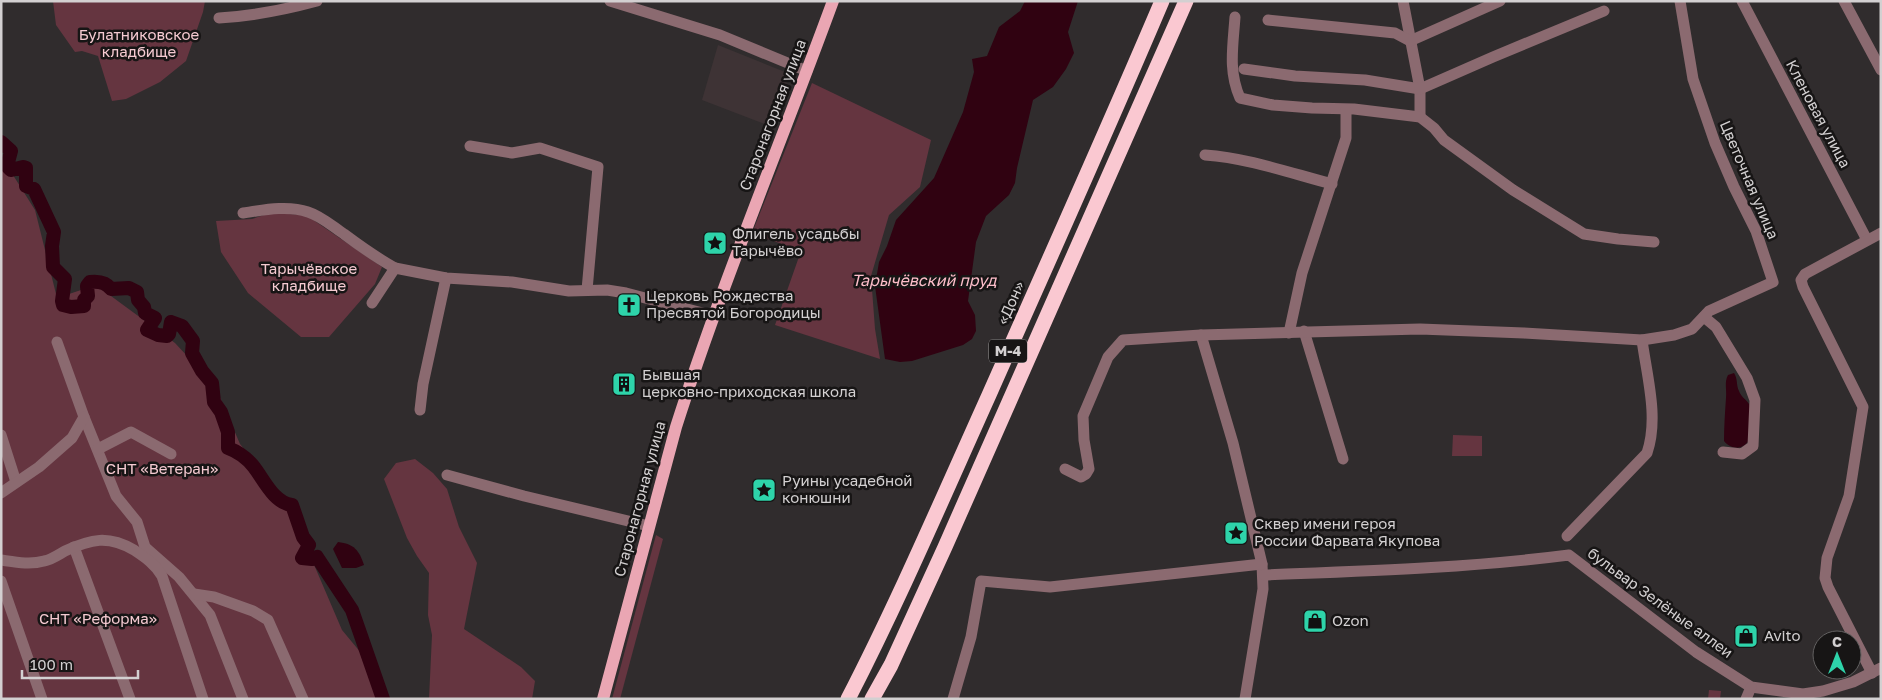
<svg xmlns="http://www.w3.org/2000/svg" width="1882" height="700" viewBox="0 0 1882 700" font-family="'Golos Text',sans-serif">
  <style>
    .built { fill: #3e3335 }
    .green { fill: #653540 }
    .water { fill: #300211 }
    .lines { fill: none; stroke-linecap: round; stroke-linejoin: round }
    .river { stroke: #300211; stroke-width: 14 }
    .minor { stroke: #8b6a70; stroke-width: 11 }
    .major { stroke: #eaa6b3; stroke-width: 12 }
    .highway { stroke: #fac8d1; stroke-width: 15 }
    .labels { text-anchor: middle; stroke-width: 5; stroke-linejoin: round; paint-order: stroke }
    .shield { fill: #171515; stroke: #9b9899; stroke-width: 1 }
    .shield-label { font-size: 14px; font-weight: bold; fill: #d3d0d1 }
    .park-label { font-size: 15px; fill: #f5cad1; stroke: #171515 }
    .street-label { font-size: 15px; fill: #d3d0d1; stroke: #171515 }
    .poi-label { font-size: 15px; fill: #d3d0d1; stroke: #171515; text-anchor: start }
    .water-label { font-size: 16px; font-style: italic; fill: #fdbdc9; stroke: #171515 }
  </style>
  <rect width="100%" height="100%" fill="#302c2d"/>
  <!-- built -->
  <path class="built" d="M 718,45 L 790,74 L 770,126 L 702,100 Z"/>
  <!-- green -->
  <g class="green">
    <path d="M 53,1 L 205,1 L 203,12 L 186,61 L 160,82 L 126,99 L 112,101 L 98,56 L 82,51 L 75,52 L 56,25 Z"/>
    <path d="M 812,83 L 931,140 L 920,187 L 889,215 L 871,276 L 875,329 L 880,359 L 775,325 L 801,251 L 752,233 Z"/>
    <path d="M 1,156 L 35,210 L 57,298 L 96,285 L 175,343 L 215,386 L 240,444 L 288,504 L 342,630 L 381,677 L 387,699 L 1,699 Z"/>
    <path d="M 270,213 L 306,215 L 382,267 L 375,284 L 329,337 L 301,337 L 248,293 L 221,252 L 216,221 L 252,219 Z"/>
    <path d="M 1453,435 L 1482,436 L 1482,456 L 1452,456 Z"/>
    <path d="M 415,459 L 433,473 L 447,489 L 459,527 L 477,563 L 464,629 L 521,667 L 535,681 L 532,699 L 429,699 L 432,635 L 428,615 L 429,573 L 417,556 L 407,538 L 384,479 L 396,463 Z"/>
    <path d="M 656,535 L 663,539 L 620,699 L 612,699 Z"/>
    <path d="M 1709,690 L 1721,691 L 1720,699 L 1708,699 Z"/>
  </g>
  <!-- water -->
  <g class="water">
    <path d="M 1025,1 L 1078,1 L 1068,32 L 1074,53 L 1066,69 L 1053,87 L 1033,100 L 1017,168 L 1015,183 L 1009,195 L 986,216 L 976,242 L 968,301 L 975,315 L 976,331 L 972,339 L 963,345 L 912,361 L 900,362 L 885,359 L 875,286 L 879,262 L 887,246 L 896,220 L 934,178 L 963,112 L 974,72 L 972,59 L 987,56 L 999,27 L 1020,11 Z"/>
    <path d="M 1734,373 C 1738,379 1736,385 1739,391 C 1741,397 1746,399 1749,404 C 1753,414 1756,442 1741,447 C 1734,449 1728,446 1724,441 C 1724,427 1725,412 1726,398 C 1727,390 1724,382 1728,375 Z"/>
    <path d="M 338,542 C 354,544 359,550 364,565 L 356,568 L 342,568 L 333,549 Z"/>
  </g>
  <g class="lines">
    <!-- river -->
    <path class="river" d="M 1,142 L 11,151 L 7,166 L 11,170 L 23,167 L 26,168 L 26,186 L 34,189 L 54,232 L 52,246 L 53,267 L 65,279 L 62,301 L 63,305 L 71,307 L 84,306 L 84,300 L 88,296 L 87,286 L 90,282 C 99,281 106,282 111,289 L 129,288 L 137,292 L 138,300 L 144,307 L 145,313 L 155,318 L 147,330 L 158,335 L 167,336 L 169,334 L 171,322 L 182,326 L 193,341 L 192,353 L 202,371 L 212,383 L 214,402 L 221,412 L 228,432 L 228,448 C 239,452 247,458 254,467 C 264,480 274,503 292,505 L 303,537 L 309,545 L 302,558 L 312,559 L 317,557 L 352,610 L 383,699"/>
    <!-- minor -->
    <g class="minor">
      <path d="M 610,1 L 720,35 L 807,71"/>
      <path d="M 1403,1 L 1420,89 L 1420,117"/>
      <path d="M 1742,1 L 1867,240"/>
      <path d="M 1844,1 L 1881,70"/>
      <path d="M 1235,17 C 1233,46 1228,71 1240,98 L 1273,105 L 1312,108 L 1354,109 L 1420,117 L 1434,128 L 1444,140 L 1513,190 L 1584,234 L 1618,239 L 1654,242"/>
      <path d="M 219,18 C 253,16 284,10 317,1"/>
      <path d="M 1268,20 L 1395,33 L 1410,41 L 1500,1"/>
      <path d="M 1244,69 L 1295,76 L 1365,80 L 1420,89 L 1493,57 L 1604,11"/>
      <path d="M 470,146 L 512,153 L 540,148 L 598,167 L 587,290"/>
      <path d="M 1205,155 C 1248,158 1290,173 1332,184"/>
      <path d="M 243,213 C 263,210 288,205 308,212 C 321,216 332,226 344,234 C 360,246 377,258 395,268"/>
      <path d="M 372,303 L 395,268 L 446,278 L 512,282 L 569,291 L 607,290 L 626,293 L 714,316"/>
      <path d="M 1704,317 L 1716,327 L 1747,378 L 1755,400 L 1753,446 L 1742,454 L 1723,452"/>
      <path d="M 1304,331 L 1343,459"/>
      <path d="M 1289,333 L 1302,273 L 1346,138 L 1346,110"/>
      <path d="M 1201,335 L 1233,443 L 1262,564 L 1263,589 L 1245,699"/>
      <path d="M 57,342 L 84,417 L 116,496 L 137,522 L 145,547 L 179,577 L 210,615 L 243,699"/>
      <path d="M 420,410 L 423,384 L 446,278"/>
      <path d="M 1,435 L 16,482"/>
      <path d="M 98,449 L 131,432 L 171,454"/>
      <path d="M 1065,469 L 1081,477 L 1086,474 L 1089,469 L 1084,440 L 1083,416 L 1108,357 L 1123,340 L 1201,335 L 1420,329 L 1524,333 L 1642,340 L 1674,335 L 1692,329 L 1709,311 L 1773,282 L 1756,231 L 1734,187 L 1715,143 L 1693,79 L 1680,1"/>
      <path d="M 447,475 L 524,496 L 649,526"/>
      <path d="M 1,493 L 39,467 L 72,438 L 84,417"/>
      <path d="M 1567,536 L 1647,453 C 1659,418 1647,377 1642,340"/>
      <path d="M 74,547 L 130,699"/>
      <path d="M 1,560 C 15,562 30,565 44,561 C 51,560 58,555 65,551 C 91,539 108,535 134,550 C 146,558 155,564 162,576 L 203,699"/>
      <path d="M 1264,575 C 1365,571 1468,568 1569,555 L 1696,652 L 1751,687 L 1803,694 L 1823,691 L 1853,682 L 1881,668"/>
      <path d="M 1,581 L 42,699"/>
      <path d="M 194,594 L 214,597 L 253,611 L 268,620 L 303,699"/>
      <path d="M 1872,673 L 1828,587 L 1825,578 L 1827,558 L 1849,496 L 1863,407 L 1803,287 L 1801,280 L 1805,274 L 1881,233"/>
      <path d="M 953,699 L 971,637 L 981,581 L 1050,587 L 1262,564"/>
      <path d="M 1746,699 L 1751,687"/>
    </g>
    <!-- major -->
    <path class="major" d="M 603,699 L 676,427 C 722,283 781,143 833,1"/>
    <!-- highway -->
    <g class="highway">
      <path d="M 848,699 C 899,600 943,497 989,395 C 1047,264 1106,133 1162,1"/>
      <path d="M 872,699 L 891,665 L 945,547 L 1186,1"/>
    </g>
  </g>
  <!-- icons -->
  <defs>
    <g id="sight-square" transform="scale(1.25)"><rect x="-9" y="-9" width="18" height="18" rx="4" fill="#2ed4aa" stroke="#171515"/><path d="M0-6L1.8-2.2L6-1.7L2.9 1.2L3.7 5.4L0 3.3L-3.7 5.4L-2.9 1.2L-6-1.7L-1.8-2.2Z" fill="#111"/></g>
    <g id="church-square" transform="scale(1.25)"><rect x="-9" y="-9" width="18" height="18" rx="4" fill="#2ed4aa" stroke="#171515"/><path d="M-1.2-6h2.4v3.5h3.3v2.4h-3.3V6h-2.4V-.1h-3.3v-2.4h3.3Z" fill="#111"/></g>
    <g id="building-square" transform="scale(1.25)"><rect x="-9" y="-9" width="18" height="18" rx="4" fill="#2ed4aa" stroke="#171515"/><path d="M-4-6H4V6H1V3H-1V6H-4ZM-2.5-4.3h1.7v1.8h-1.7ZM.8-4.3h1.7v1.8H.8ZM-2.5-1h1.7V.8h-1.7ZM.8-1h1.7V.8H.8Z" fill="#111"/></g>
    <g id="shop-square" transform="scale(1.25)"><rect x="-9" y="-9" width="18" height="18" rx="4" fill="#2ed4aa" stroke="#171515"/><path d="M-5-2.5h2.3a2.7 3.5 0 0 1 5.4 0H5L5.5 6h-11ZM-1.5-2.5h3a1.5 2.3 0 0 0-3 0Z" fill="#111"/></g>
  </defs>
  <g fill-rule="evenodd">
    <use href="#sight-square" x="715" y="243"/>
    <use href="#church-square" x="629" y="305"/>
    <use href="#building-square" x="624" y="384"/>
    <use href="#sight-square" x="764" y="490"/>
    <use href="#sight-square" x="1236" y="533"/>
    <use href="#shop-square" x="1315" y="621"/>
    <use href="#shop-square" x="1746" y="636"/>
  </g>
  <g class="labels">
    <!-- shield labels -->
    <rect class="shield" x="989" y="339.5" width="38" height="23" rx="4"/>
    <g class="shield-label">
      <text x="1008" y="356">М-4</text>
    </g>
    <!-- park labels -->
    <g class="park-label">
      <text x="139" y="40">Булатниковское<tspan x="139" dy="17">кладбище</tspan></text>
      <text x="309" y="274">Тарычёвское<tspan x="309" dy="17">кладбище</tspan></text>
      <text x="162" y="474">СНТ «Ветеран»</text>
      <text x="98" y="624">СНТ «Реформа»</text>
    </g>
    <!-- street labels -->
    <g class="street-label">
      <text transform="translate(1818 114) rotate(62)" y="5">Кленовая улица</text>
      <text transform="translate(773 115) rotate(-69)" y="5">Старонагорная улица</text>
      <text transform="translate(1749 180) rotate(67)" y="5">Цветочная улица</text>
      <text transform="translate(1011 303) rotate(-66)" y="5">«Дон»</text>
      <text transform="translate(640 499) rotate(-75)" y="5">Старонагорная улица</text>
      <text transform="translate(1660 603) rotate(36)" y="5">бульвар Зелёные аллеи</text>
    </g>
    <!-- poi labels -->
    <g class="poi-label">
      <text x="732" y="239">Флигель усадьбы<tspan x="732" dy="17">Тарычёво</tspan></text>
      <text x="646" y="301">Церковь Рождества<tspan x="646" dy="17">Пресвятой Богородицы</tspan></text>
      <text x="642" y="380">Бывшая<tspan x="642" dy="17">церковно-приходская школа</tspan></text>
      <text x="782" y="486">Руины усадебной<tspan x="782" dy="17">конюшни</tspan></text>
      <text x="1254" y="529">Сквер имени героя<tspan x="1254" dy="17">России Фарвата Якупова</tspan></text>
      <text x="1332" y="626">Ozon</text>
      <text x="1764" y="641">Avito</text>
    </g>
    <!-- water labels -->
    <g class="water-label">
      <text x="924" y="286">Тарычёвский пруд</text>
    </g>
  </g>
  <!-- border -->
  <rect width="1882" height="700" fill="none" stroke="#d3d0d1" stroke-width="5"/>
  <!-- north arrow -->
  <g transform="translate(1837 655)"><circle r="24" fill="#171515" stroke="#626060"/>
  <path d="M0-4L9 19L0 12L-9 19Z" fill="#2ed4aa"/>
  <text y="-8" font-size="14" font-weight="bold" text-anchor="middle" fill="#d3d0d1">С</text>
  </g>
  <!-- scale -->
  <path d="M22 670v8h116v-8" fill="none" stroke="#d3d0d1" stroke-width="2.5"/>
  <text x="30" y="670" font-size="15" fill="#d3d0d1" stroke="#171515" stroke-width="4" paint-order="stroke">100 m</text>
</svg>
